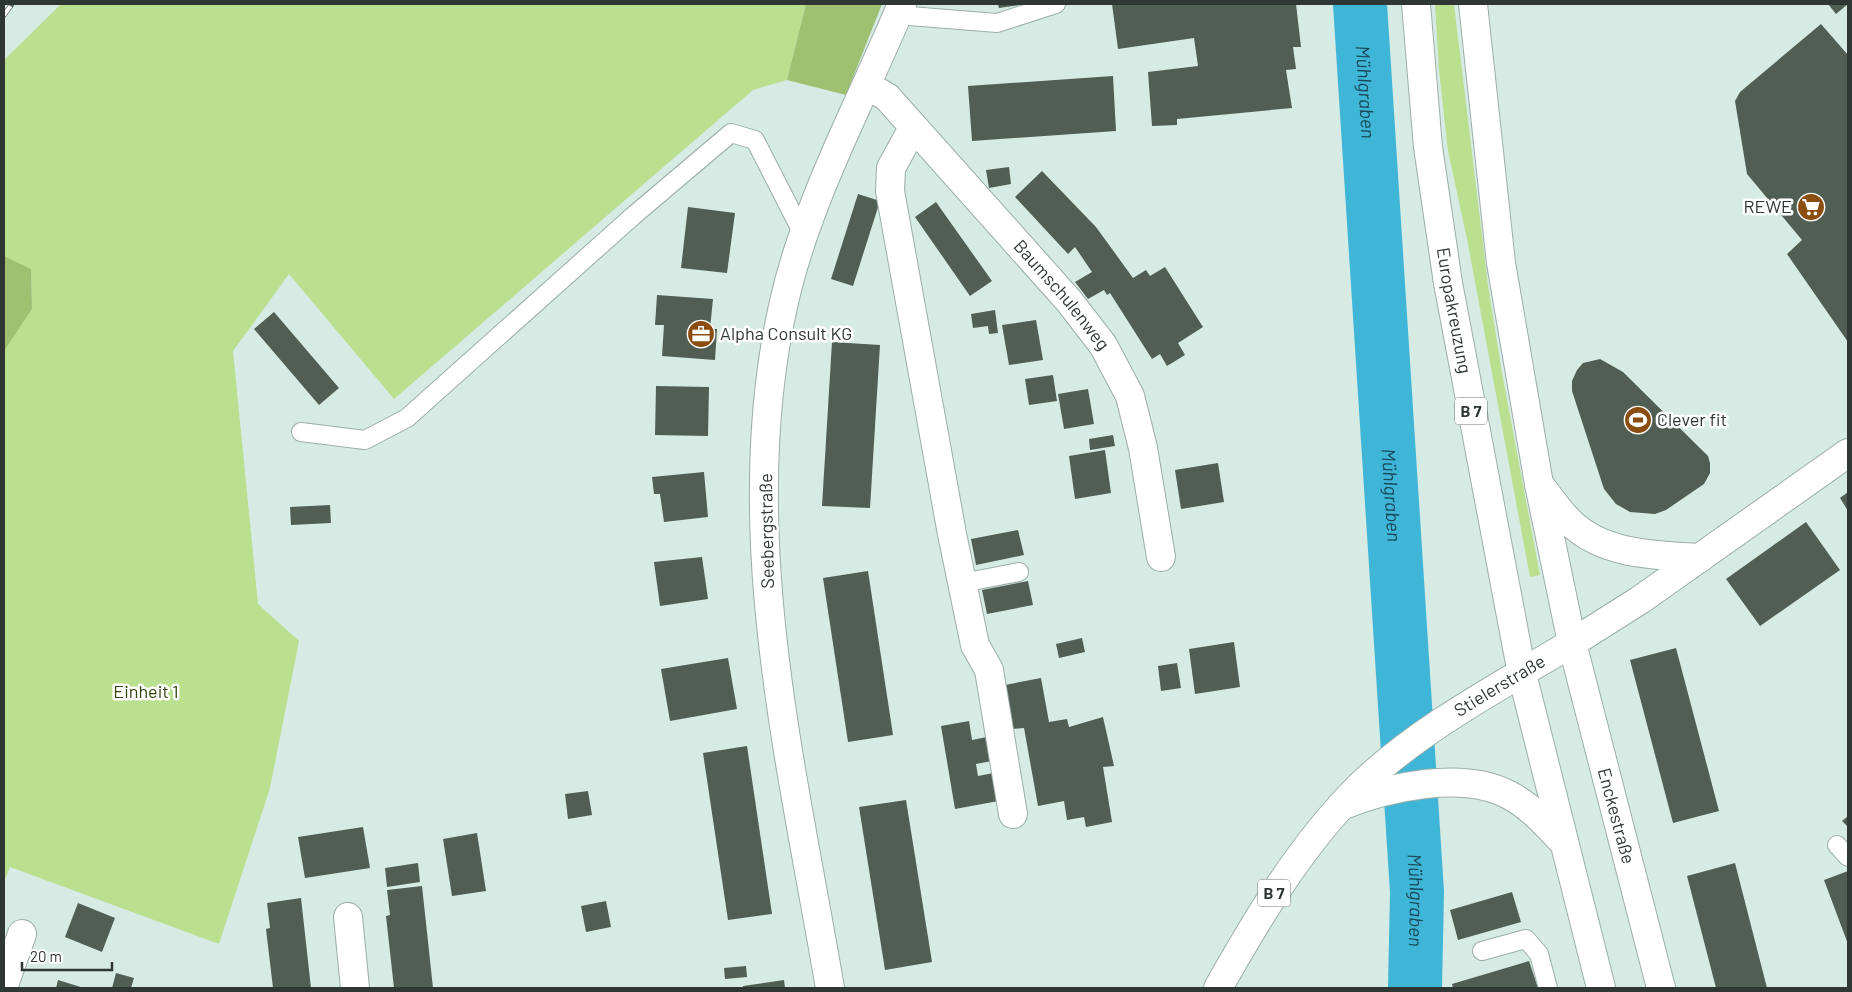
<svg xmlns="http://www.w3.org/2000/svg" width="1852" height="992" viewBox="0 0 1852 992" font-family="Barlow,sans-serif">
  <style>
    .green { fill: #badf8f }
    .forest { fill: #9dc071 }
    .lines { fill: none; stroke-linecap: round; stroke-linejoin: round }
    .river { stroke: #3fb5d7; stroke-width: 54 }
    .building { fill: #515e53 }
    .lane-casing { stroke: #9baea8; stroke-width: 20 }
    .street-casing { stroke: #9baea8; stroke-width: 30 }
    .secondary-casing { stroke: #9baea8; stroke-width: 30 }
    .primary-casing { stroke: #9baea8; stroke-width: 30 }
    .lane { stroke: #fff; stroke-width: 18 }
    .street { stroke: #fff; stroke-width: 28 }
    .secondary { stroke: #fff; stroke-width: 28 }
    .primary { stroke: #fff; stroke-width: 28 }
    .rail-casing { stroke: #5f6b68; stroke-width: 5.5 }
    .rail { stroke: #fff; stroke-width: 4; stroke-dasharray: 11; stroke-linecap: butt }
    .labels { text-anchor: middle; stroke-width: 5; stroke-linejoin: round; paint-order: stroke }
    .shield { fill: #fff; stroke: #6d7372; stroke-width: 1 }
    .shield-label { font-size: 16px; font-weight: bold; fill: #2f3735 }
    .poi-label { font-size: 18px; fill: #2f3735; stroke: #fff; text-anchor: start }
    .street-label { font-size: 18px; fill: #2f3735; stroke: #fff }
    .park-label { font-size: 18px; fill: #30460b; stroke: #fff }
    .water-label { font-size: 19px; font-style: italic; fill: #194a59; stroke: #fff }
  </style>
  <rect width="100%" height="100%" fill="#d7ebe5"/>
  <!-- green -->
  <g class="green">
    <path d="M 61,4 L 806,4 L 787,80 L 753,90 L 394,399 L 289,274 L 233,351 L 258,604 L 299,641 L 270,788 L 219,944 L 10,867 L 4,882 L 4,351 L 32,309 L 31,269 L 4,256 L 4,60 Z"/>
    <path d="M 1435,4 L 1454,4 L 1488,285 L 1502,373 L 1540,575 L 1530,577 L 1467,239 L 1448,151 L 1439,70 Z"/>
  </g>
  <!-- forest -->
  <g class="forest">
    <path d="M 806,4 L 882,4 L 846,95 L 787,80 Z"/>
    <path d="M 4,256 L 31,269 L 32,309 L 4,351 Z"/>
  </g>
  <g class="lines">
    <!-- river -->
    <path class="river" id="s1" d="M 1360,4 L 1417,892 L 1415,988"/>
  </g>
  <!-- building -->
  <g class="building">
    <path d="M 998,4 L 1020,4 L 1020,5 L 999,8 Z"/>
    <path d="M 1112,4 L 1296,4 L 1301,47 L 1293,47 L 1296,69 L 1286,70 L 1292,108 L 1177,119 L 1177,125 L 1152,126 L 1148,72 L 1198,66 L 1194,38 L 1118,49 Z"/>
    <path d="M 1828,4 L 1848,4 L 1836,14 Z"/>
    <path d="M 1821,24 L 1848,55 L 1848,342 L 1787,254 L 1802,240 L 1747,174 L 1735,101 L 1740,92 Z"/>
    <path d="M 1113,76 L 1116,131 L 972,141 L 968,86 Z"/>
    <path d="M 1009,167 L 1011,184 L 989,188 L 986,170 Z"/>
    <path d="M 1042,171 L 1096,227 L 1133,278 L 1146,270 L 1150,276 L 1165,267 L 1203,327 L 1178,343 L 1185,355 L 1167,366 L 1160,354 L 1152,359 L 1110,293 L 1107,295 L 1104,290 L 1088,299 L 1075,282 L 1092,272 L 1075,247 L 1068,254 L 1015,197 Z"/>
    <path d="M 858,194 L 880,201 L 853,286 L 831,279 Z"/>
    <path d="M 936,202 L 992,281 L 970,296 L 915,217 Z"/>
    <path d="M 688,207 L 735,213 L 727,273 L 681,268 Z"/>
    <path d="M 657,295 L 713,299 L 710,329 L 717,329 L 715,360 L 662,356 L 664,325 L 655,325 Z"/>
    <path d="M 995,310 L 998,333 L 989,334 L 988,326 L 973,328 L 971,314 Z"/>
    <path d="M 274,312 L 339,388 L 319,405 L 254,329 Z"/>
    <path d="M 1036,320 L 1043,360 L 1009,365 L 1002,325 Z"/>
    <path d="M 832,342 L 880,345 L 870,508 L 822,506 Z"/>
    <path d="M 1600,359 L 1623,372 L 1708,456 L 1710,463 L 1710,473 L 1704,484 L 1666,510 L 1655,514 L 1630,512 L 1616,504 L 1604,489 L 1572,391 L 1572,381 L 1577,370 L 1583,363 Z"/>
    <path d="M 1053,375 L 1057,401 L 1029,405 L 1025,379 Z"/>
    <path d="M 656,386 L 709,387 L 708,436 L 655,435 Z"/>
    <path d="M 1088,389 L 1094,424 L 1064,429 L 1058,394 Z"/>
    <path d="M 1113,435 L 1115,446 L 1090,450 L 1089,439 Z"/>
    <path d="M 1105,450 L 1111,493 L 1075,499 L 1069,456 Z"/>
    <path d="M 1218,463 L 1224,502 L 1181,509 L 1175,470 Z"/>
    <path d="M 704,472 L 708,517 L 664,522 L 660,494 L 654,494 L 652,477 Z"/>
    <path d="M 1848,492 L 1848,511 L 1840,498 Z"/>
    <path d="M 330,505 L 331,523 L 291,525 L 290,507 Z"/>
    <path d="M 1806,522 L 1840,570 L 1760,626 L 1726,579 Z"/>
    <path d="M 1018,530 L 1024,555 L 976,565 L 971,539 Z"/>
    <path d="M 702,557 L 708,599 L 660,606 L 654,562 Z"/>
    <path d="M 868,571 L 893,735 L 848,742 L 823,578 Z"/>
    <path d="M 1028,581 L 1033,605 L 987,614 L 982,590 Z"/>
    <path d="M 1082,638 L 1085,652 L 1059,658 L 1056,644 Z"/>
    <path d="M 1234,642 L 1240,687 L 1195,694 L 1189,649 Z"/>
    <path d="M 1676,648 L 1719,811 L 1673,823 L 1630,660 Z"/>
    <path d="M 728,658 L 737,709 L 670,721 L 661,669 Z"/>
    <path d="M 1177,663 L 1181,688 L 1161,691 L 1158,666 Z"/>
    <path d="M 1041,678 L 1049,722 L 1067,719 L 1069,727 L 1103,717 L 1114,766 L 1103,767 L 1112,822 L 1086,827 L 1084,817 L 1067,820 L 1064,801 L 1038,806 L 1024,728 L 1012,729 L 1005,685 Z"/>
    <path d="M 969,721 L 972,740 L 992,736 L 997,760 L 976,764 L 978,776 L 999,772 L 1004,800 L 955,809 L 941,726 Z"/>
    <path d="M 747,746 L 772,914 L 728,920 L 703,753 Z"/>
    <path d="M 588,791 L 592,815 L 568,819 L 565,794 Z"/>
    <path d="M 906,800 L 932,962 L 885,970 L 859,807 Z"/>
    <path d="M 1848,816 L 1848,827 L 1842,821 Z"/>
    <path d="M 363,827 L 370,868 L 305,878 L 298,837 Z"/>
    <path d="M 477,833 L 486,891 L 452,896 L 443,839 Z"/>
    <path d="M 418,863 L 420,882 L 387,887 L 385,868 Z"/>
    <path d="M 1735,863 L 1767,988 L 1716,988 L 1687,876 Z"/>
    <path d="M 1848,871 L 1848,944 L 1824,880 Z"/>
    <path d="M 422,886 L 433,988 L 394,988 L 386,916 L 390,915 L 387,890 Z"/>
    <path d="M 1512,892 L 1521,922 L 1458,940 L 1450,910 Z"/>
    <path d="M 301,898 L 311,988 L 273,988 L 266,929 L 270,928 L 267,903 Z"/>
    <path d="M 606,901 L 611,927 L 586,932 L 581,906 Z"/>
    <path d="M 78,903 L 115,918 L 102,952 L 65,937 Z"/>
    <path d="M 1529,961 L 1538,988 L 1453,988 L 1452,984 Z"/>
    <path d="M 746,966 L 747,977 L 725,979 L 724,968 Z"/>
    <path d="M 116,973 L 134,978 L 131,988 L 112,988 Z"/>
    <path d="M 58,980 L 84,988 L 56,988 Z"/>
    <path d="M 784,980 L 785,988 L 743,988 L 743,986 Z"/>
  </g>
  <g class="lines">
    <!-- lane casing -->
    <g class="lane-casing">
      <g id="lane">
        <path d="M 897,15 L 997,23 L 1056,4"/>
        <path d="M 301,432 L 365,440 L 407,418 L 633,216 L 731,133 L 755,140 L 804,236"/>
        <path d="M 962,583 L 1019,572"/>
        <path d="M 1837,845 L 1848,857"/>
        <path d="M 1482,951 L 1526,939 L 1539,954 L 1548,988"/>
      </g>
    </g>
    <!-- street casing -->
    <g class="street-casing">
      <g id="street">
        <path id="s2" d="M 868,86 L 887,97 L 1069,301 L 1103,345 L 1130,396 L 1143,448 L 1161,557"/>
        <path d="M 913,128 L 891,168 L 890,191 L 952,534 L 975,645 L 989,670 L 1013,814"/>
        <path d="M 348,917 L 355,988"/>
        <path d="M 4,985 L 22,934"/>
        <path d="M 830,988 C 792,765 732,527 784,302 C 807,200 862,100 902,4"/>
      </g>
    </g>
    <!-- secondary casing -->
    <g class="secondary-casing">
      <g id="secondary">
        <path d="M 1539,484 C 1549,496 1559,512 1571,523 C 1604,555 1656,555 1700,558"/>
        <path d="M 1522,674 L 1601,988"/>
        <path d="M 1341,806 C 1387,787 1463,770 1509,795 C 1530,806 1545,823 1561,840"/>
        <path d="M 1661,988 L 1572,643 L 1640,600 L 1848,453"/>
      </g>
    </g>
    <!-- primary casing -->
    <g class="primary-casing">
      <g id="primary">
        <path id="s3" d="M 1416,4 L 1428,147 L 1448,283 L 1522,674"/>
        <path id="s4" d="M 1218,988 C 1259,916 1300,846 1359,787 C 1417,730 1502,685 1572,643 L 1539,484 L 1501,263 L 1473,4"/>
      </g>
    </g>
    <!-- lane -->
    <use href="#lane" class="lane"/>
    <!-- street -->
    <use href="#street" class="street"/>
    <!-- secondary -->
    <use href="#secondary" class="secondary"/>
    <!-- primary -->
    <use href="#primary" class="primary"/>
    <!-- rail casing -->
    <g class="rail-casing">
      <path id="rail" d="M 4,15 L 12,4"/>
    </g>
    <!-- rail -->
    <use href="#rail" class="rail"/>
  </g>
  <!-- icons -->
  <defs>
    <g id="supermarket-disc" transform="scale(1.4375)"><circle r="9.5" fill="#8a4d0f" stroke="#fff"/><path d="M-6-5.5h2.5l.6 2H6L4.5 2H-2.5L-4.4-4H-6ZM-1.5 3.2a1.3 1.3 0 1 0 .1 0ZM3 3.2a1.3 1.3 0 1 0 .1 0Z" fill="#fff"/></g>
    <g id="office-disc" transform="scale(1.4375)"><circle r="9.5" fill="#8a4d0f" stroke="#fff"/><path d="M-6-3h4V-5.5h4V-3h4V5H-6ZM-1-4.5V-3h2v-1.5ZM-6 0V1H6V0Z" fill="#fff"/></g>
    <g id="stadium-disc" transform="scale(1.4375)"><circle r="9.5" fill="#8a4d0f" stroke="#fff"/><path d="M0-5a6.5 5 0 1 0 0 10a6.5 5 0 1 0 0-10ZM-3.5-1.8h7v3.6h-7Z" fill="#fff"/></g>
  </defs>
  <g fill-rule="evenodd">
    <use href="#supermarket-disc" x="1811" y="207"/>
    <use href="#office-disc" x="701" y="334"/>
    <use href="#stadium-disc" x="1638" y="420"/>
  </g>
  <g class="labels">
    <!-- shield labels -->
    <g class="shield">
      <rect x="1455" y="397.5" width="32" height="27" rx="4"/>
      <rect x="1258" y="879.5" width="32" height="27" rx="4"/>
    </g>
    <g class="shield-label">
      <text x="1471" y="417">B 7</text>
      <text x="1274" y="899">B 7</text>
    </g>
    <!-- poi labels -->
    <g class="poi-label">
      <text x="1792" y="213" text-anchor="end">REWE</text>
      <text x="720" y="340">Alpha Consult KG</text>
      <text x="1657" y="426">Clever fit</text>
    </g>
    <!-- street labels -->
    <g class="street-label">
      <text dy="6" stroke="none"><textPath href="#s2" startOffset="286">Baumschulenweg</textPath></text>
      <text dy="6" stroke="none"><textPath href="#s3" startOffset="309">Europakreuzung</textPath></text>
      <text transform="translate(767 531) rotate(-91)" y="6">Seebergstraße</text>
      <text dy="6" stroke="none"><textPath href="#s4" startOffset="420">Stielerstraße</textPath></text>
      <text transform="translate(1616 816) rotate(75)" y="6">Enckestraße</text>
    </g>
    <!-- park labels -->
    <g class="park-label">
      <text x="146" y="698">Einheit 1</text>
    </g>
    <!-- water labels -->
    <g class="water-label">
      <text dy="7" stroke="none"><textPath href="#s1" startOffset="88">Mühlgraben</textPath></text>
      <text dy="7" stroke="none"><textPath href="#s1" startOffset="492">Mühlgraben</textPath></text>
      <text dy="7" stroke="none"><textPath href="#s1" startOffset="898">Mühlgraben</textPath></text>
    </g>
  </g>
  <!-- border -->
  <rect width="1852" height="992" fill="none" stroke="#2f3735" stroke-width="10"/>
  <!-- scale -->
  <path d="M22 962v8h90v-8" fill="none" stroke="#2f3735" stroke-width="2.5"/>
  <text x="30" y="962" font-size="15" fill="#2f3735" stroke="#ffffff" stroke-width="4" paint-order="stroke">20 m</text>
</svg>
